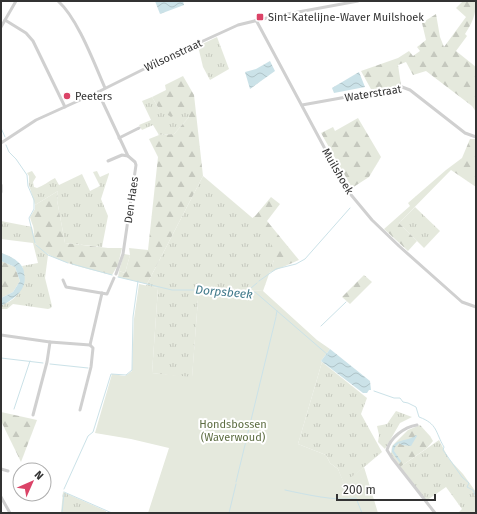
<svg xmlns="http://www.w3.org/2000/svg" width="477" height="514" viewBox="0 0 477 514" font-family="'Fira Sans',sans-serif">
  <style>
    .grass { fill: url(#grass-tufts) }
    .forest { fill: url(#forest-firs) }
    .park { fill: #e5e9dd }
    .water { fill: url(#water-waves) }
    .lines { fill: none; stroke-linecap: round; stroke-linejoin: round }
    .stream { stroke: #cbe2e8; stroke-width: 1 }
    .minor { stroke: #d0d0d0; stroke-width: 3 }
    .poi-dot { fill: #db4367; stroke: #fff; stroke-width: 1.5 }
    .labels { text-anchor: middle; stroke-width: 4; stroke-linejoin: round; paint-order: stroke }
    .poi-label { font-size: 11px; fill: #333; stroke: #fff; text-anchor: start }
    .street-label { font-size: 11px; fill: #333; stroke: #fff }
    .park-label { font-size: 11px; fill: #5d6d42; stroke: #fff }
    .water-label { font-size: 12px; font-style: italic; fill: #417a8b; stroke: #fff }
  </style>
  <defs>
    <pattern id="grass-tufts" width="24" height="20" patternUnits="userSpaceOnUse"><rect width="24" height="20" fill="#e5e9dd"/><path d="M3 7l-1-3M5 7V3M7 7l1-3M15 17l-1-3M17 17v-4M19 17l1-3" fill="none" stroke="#c5c8be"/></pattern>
    <pattern id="forest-firs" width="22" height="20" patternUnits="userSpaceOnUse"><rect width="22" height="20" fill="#e5e9dd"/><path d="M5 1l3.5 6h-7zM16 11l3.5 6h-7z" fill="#c5c8be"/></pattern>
    <pattern id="water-waves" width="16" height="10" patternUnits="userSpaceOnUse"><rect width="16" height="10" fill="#cbe2e8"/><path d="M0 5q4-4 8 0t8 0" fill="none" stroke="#afc2c7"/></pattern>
  </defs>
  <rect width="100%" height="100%" fill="#fff"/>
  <!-- grass -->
  <g class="grass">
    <path d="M 217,37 L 229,69 L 210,80 L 203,67 L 198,46 Z"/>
    <path d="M 152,97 L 159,109 L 189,108 L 189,117 L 174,134 L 159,135 L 153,125 L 142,130 L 139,125 L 151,120 L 142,101 Z"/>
    <path d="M 32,171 L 36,177 L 33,182 L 34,187 L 37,188 C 43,186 49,181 55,178 L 59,185 L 82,174 L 90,191 L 100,186 L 93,172 L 97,171 L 100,177 L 109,173 L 109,174 L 101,199 L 108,216 L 102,247 L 65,243 L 57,200 L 58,191 L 35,205 L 29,185 L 29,176 L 27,173 Z"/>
    <path d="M 203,176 L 277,239 L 274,260 L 263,291 L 199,286 L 192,378 L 152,373 L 158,288 L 146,286 Z"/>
    <path d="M 415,207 L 440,231 L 424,248 L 399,223 Z"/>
    <path d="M 1,221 L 32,227 L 35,243 L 48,255 L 45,278 L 52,306 L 51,308 L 48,309 L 13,304 L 7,309 L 1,309 L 1,305 C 22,299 20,286 23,268 L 22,266 L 38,263 L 33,243 L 1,239 Z"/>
    <path d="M 322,362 L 367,398 L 361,414 L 382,452 L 344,484 L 338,469 L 330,463 L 326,455 L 298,444 Z"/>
    <path d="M 396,411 L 412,417 L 400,423 L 385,449 L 378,442 L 379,435 L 377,426 L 387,424 Z"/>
    <path d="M 439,440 L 449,459 L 463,474 L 476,492 L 476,513 L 458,513 L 462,509 L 446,487 L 426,501 L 400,467 Z"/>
    <path d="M 63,492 L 106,511 L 106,513 L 61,513 Z"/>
  </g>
  <!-- forest -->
  <g class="forest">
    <path d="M 463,1 L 476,1 C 476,15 472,23 465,34 L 467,36 L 456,51 L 476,67 L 476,112 L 472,106 L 426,71 L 413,75 L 406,62 L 398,65 L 401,85 L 372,91 L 361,71 L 398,58 L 409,51 L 413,56 L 420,51 L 417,47 L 426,40 L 422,23 L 436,14 L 440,37 L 444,47 L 466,17 L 456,8 Z"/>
    <path d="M 183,76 L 194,95 L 203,176 L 147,284 L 118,277 L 119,271 L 125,273 L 130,255 L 129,248 L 148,250 L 158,157 L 149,139 L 159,135 L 174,134 L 189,117 L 189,108 L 171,117 L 159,109 L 152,97 L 166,90 L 165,85 Z"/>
    <path d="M 358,118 L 381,157 L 369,177 L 352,188 L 321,133 L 333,127 L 335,131 Z"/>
    <path d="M 470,139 L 476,139 L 476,187 L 451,170 L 399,223 L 417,241 L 408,251 L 384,229 L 410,206 L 408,203 L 446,170 L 462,158 Z"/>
    <path d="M 58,191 L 57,200 L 65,243 L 108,248 L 122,248 L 118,265 L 112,275 C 93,270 47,261 36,244 C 32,239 35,232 33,226 C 32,223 31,221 30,217 L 35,209 L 35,205 Z"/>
    <path d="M 271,197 L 280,204 L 267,221 L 299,260 L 269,273 L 274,260 L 270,238 L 250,220 L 256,215 Z"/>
    <path d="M 1,261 L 15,267 L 20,281 L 13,292 L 1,298 Z"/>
    <path d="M 364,275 L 372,282 L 350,304 L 342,297 Z"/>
    <path d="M 1,412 L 37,420 L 21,462 L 1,421 Z"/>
    <path d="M 420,425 L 430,436 L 433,441 L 427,448 L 400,467 L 391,454 L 392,446 L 408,430 Z"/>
  </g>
  <!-- park -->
  <g class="park">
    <path d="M 124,254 L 130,255 L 125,273 L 119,271 Z"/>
    <path d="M 139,284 L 158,288 L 152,373 L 192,377 L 199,286 L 263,291 L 317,340 L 330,349 L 321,361 L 322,362 L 298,444 L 326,455 L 330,463 L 338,469 L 344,483 L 364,467 L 378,513 L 148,513 L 169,448 L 131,439 L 95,433 L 112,374 L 125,376 L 132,371 L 134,319 Z"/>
  </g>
  <!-- water -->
  <g class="water">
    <path d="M 155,1 L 183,1 L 184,5 L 160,14 Z"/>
    <path d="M 270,61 L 275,71 L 250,89 L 245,72 L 256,69 Z"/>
    <path d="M 359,72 L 365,87 L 334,93 L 332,88 Z"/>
    <path d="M 1,253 C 7,255 14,258 18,262 C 22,265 24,269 24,273 C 28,289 15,298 3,305 L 1,305 L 1,298 L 13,292 L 20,281 L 15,267 L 1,261 Z"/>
    <path d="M 330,349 L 370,381 L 371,390 L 369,390 L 367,393 L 363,393 L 321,361 Z"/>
    <path d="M 416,435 L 417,436 L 411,446 L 402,445 L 399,443 L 395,447 L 394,451 L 401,461 L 400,463 L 392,452 C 391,438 409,442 416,435 Z"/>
  </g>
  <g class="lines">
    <!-- stream -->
    <g class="stream">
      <path d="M 248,1 L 250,1"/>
      <path d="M 1,128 L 5,137"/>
      <path d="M 6,145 L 9,152 L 16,159 L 27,175 L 28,186 L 34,200 L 34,209 L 29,218 L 35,243"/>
      <path d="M 36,245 L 48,255 L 68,263"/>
      <path d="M 72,264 L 112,275"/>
      <path d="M 118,277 L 172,290 L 196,290 L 210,288 L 218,291 L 232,290 L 246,294 L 255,292 L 328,355"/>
      <path d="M 259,281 L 276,269 L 296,264 L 305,259 L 350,208"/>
      <path d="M 245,293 L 257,283"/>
      <path d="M 276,316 L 277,311"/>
      <path d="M 321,326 L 346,302"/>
      <path d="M 1,358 L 43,363"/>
      <path d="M 50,364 L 88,368"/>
      <path d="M 374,391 L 394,398 L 400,398 L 403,402 L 408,403 L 416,407 L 419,417 C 438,424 435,432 444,447 L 443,450 L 462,477 L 469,483 L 467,487 L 473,490 L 476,497"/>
      <path d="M 14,409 L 30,361"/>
      <path d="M 236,482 L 276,317"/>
      <path d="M 64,489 L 88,436 L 93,432 L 111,374 L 126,375 L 132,370 L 133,317 L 138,281"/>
      <path d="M 285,490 C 304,494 338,502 356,498 L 362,513"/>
      <path d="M 64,492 L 112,513"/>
      <path d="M 62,513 L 64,494"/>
      <path d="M 229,513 L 236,484"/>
    </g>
    <!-- minor -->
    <g class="minor">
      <path d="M 58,1 C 78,19 94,63 105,88"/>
      <path d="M 5,20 L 26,33 L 33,41 L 65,107"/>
      <path d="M 256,20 L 347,190 L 372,220 L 399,246 L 462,302 L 476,307"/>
      <path d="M 1,27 L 16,1"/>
      <path d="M 98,92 L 128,156 L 135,162 L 136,165 L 123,254 L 116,274"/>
      <path d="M 302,105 L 402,87 L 410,90 L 465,133 L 476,137"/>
      <path d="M 119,138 L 139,128"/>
      <path d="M 1,143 L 36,120 L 100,91 L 168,57 L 238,25 L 271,17 L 358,1"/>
      <path d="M 108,161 L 122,155 L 128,156"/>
      <path d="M 1,185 L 1,192"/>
      <path d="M 63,280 L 66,287 L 107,294 L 114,278"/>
      <path d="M 1,335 L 50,342"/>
      <path d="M 80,410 L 91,367 L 93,348 L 90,345"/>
      <path d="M 33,415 L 47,362 L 50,342 L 90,345 L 102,293"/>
      <path d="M 417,425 C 404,427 390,438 387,450 L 392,458 L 435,513"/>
      <path d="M 1,469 L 8,471"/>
      <path d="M 1,497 L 10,513"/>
    </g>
  </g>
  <!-- markers -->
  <g class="poi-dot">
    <rect x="256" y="13" width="8" height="8" rx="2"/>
    <circle cx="67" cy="96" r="4"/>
  </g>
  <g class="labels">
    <!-- poi labels -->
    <g class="poi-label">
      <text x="268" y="21">Sint-Katelijne-Waver Muilshoek</text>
      <text x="75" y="100">Peeters</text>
    </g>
    <!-- street labels -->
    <g class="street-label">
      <text transform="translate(173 55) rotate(-25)" y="4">Wilsonstraat</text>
      <text transform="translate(373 93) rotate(-9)" y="4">Waterstraat</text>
      <text transform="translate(338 171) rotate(60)" y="4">Muilshoek</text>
      <text transform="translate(131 200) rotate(-82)" y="4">Den Haes</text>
    </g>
    <!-- park labels -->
    <g class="park-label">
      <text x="233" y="428">Hondsbossen<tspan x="233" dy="13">(Waverwoud)</tspan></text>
    </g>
    <!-- water labels -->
    <g class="water-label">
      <text transform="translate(224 292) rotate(5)" y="4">Dorpsbeek</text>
    </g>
  </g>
  <!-- border -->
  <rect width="477" height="514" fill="none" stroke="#333333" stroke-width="4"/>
  <!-- north arrow -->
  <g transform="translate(32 482) rotate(45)"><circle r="19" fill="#ffffff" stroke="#adadad"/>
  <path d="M0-3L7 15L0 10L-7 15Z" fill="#db4367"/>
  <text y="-6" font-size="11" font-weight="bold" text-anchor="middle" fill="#333333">N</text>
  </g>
  <!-- scale -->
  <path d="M337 494v6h98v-6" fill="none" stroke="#333333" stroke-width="2"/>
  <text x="343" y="494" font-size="12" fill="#333333" stroke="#ffffff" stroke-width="3" paint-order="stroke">200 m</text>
</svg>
